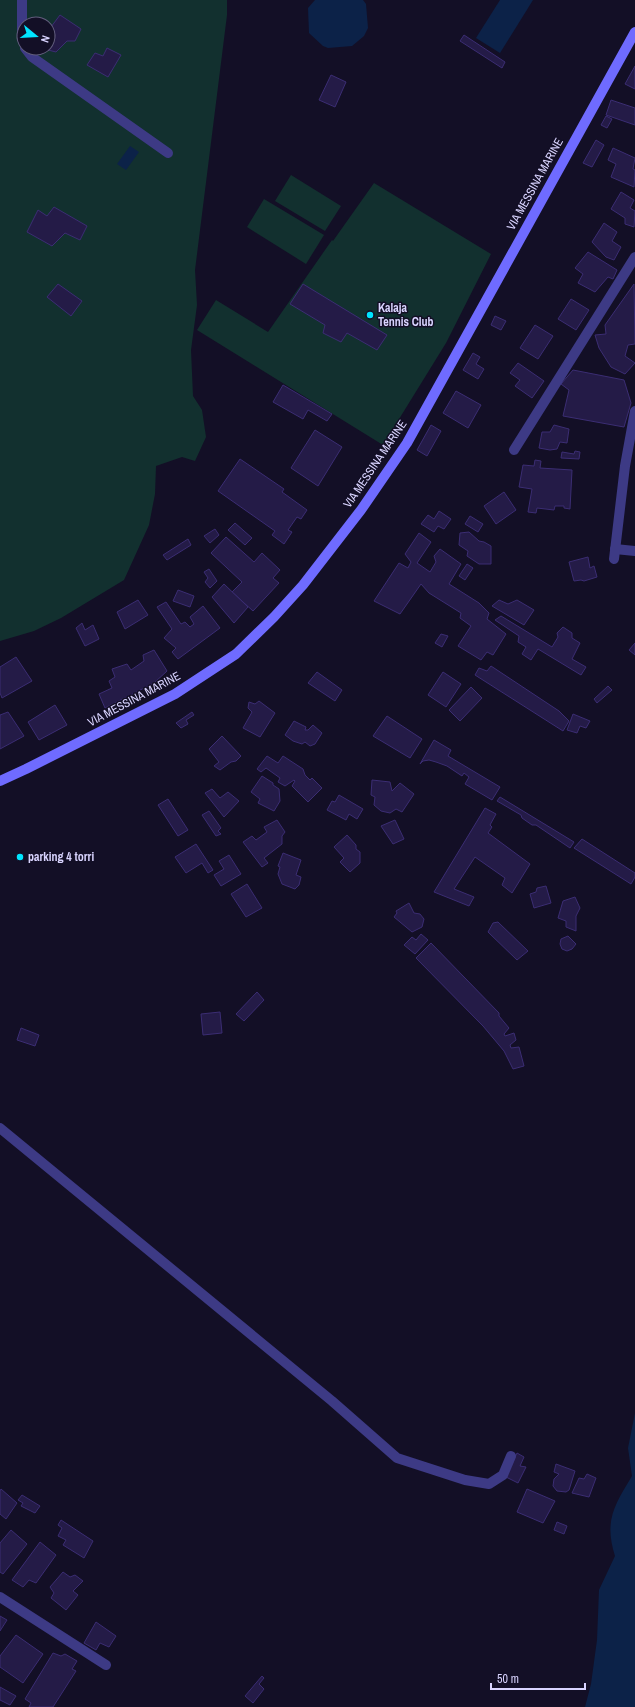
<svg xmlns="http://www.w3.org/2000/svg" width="635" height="1707" viewBox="0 0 635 1707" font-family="'Archivo Narrow',sans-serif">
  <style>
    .green { fill: #12302f; fill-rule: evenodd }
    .water { fill: #0c2248 }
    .building { fill: #241b47; stroke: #3b2d73 }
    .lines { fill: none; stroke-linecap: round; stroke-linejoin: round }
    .street { stroke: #3d3a85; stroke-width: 10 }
    .secondary { stroke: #6f6bff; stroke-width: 10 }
    .poi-dot { fill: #00e5ff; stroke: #130f26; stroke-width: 1.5 }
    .labels { text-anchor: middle; stroke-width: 3; stroke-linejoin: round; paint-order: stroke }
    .street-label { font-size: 12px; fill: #d9d4ff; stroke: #130f26 }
    .poi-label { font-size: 12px; font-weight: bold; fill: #d9d4ff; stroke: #130f26; text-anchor: start }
  </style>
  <rect width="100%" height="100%" fill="#130f26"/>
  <!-- green -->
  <g class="green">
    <path d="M 0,0 L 227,0 L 227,15 L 195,270 L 197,305 L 191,350 L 193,396 L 202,410 L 206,437 L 195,461 L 182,457 L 156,466 L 155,494 L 149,525 L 124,580 L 61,618 L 34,631 L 0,641 ZM 24,24 L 48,24 L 48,48 L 24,48 Z"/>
    <path d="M 291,175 L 341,206 L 325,231 L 275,201 Z"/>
    <path d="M 374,183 L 491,254 L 446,343 L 383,445 L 197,330 L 216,300 L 268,332 L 332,240 L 333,241 Z"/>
    <path d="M 264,199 L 324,235 L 306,264 L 247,227 Z"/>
  </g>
  <!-- water -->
  <g class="water">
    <path d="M 315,0 L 363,0 L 366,4 L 368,28 L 364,36 L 352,46 L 328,48 L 323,46 L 309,33 L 308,8 Z"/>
    <path d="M 500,0 L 533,0 L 500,53 L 476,38 Z"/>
    <path d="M 130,146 L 139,152 L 126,170 L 117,164 Z"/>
    <path d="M 635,1413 L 635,1707 L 585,1707 L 591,1684 L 597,1640 L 599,1590 L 615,1556 C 604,1521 614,1506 632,1476 L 628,1448 Z"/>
  </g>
  <!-- building -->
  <g class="building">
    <path d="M 60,15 L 81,29 L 75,41 L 67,41 L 56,52 L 44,49 L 43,48 L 48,48 L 48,31 Z"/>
    <path d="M 464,35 L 505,62 L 502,68 L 460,41 Z"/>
    <path d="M 107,48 L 121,55 L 108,77 L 87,65 L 95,53 L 103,56 Z"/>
    <path d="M 635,66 L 635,89 L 625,84 Z"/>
    <path d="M 331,75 L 346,82 L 335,107 L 319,100 Z"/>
    <path d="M 611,100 L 635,108 L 635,125 L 606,115 Z"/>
    <path d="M 606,116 L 612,119 L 607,128 L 601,125 Z"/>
    <path d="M 596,140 L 604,145 L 592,167 L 583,163 Z"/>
    <path d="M 613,148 L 635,158 L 633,169 L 635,170 L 634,187 L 611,177 L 616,164 L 608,160 Z"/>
    <path d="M 621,192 L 634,200 L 630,208 L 635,211 L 634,227 L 625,224 L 625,218 L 611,209 Z"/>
    <path d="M 54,207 L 87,226 L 80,240 L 65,233 L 52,246 L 27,232 L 38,210 L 47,216 Z"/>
    <path d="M 604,223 L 617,232 L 612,241 L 621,247 L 614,260 L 606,257 L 592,242 Z"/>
    <path d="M 588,252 L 617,270 L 613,279 L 608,277 L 595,292 L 578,283 L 583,274 L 575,268 Z"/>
    <path d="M 58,284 L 82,301 L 71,316 L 47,297 Z"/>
    <path d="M 303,284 L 387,335 L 377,350 L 347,333 L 341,342 L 323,333 L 325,325 L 290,304 Z"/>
    <path d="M 634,284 L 635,344 L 628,345 L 625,356 L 635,363 L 625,374 L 611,367 L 599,348 L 595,335 L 606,334 L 605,325 Z"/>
    <path d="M 571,299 L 589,310 L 576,330 L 558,319 Z"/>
    <path d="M 495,316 L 506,321 L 501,330 L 491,325 Z"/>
    <path d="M 535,325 L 553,336 L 538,359 L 520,348 Z"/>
    <path d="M 473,353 L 480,357 L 476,364 L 484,369 L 478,379 L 463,370 Z"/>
    <path d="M 518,363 L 544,381 L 532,398 L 515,386 L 520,380 L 510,373 Z"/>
    <path d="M 573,370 L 624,380 L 631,403 L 624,427 L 563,416 L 569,390 L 561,384 Z"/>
    <path d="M 283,385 L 332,414 L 327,421 L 308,410 L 303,419 L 273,402 Z"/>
    <path d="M 456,391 L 481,405 L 468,428 L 443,413 Z"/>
    <path d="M 431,425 L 441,431 L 427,456 L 417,450 Z"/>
    <path d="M 554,425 L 569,429 L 567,443 L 560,442 L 557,449 L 550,450 L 539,448 L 542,432 L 550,432 Z"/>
    <path d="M 315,430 L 342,447 L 318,486 L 291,468 Z"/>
    <path d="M 575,451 L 580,452 L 579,459 L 561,458 L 562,452 L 574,454 Z"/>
    <path d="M 240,459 L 284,489 L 282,492 L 307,510 L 301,519 L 297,517 L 288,530 L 292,532 L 284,544 L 272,535 L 275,531 L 218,491 Z"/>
    <path d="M 535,460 L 541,461 L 540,468 L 572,470 L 570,509 L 564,508 L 564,506 L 555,506 L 554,510 L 537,508 L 536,513 L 528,512 L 532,489 L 519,487 L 523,465 L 534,466 Z"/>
    <path d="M 504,492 L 516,510 L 496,524 L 484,506 Z"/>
    <path d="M 439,511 L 451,519 L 444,529 L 438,526 L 434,532 L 421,524 L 428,515 L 434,519 Z"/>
    <path d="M 470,516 L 483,524 L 478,532 L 465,524 Z"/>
    <path d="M 235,523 L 252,538 L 245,545 L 228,530 Z"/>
    <path d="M 215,529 L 219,535 L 210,543 L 204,536 Z"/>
    <path d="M 469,532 L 479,541 L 484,542 L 491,546 L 491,564 L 479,564 L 467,556 L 468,551 L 459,545 L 460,533 Z"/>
    <path d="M 419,533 L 431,542 L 417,563 L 430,572 L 436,562 L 434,556 L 440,549 L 461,564 L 449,584 L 479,603 L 489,613 L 487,619 L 506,634 L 493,655 L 487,652 L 481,660 L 458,646 L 471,626 L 460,618 L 461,613 L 429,593 L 421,584 L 400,614 L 374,601 L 399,563 L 408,568 L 411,562 L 405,554 Z"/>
    <path d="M 226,537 L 254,562 L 262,553 L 280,570 L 273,578 L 279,583 L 253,611 L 232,592 L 242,582 L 211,553 Z"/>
    <path d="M 188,539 L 191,545 L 167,560 L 163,555 Z"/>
    <path d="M 588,557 L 590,568 L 594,566 L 597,577 L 584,581 L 581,580 L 574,581 L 569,562 Z"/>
    <path d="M 467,564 L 473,568 L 465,580 L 459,576 Z"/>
    <path d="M 209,569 L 217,581 L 210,588 L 205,582 L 208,578 L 204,572 Z"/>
    <path d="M 224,584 L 248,607 L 234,623 L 212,597 Z"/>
    <path d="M 178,590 L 194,596 L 190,607 L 173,601 Z"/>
    <path d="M 138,600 L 148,615 L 125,629 L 117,612 Z"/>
    <path d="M 499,600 L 508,604 L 517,600 L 534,610 L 524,625 L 492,606 Z"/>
    <path d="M 166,602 L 181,624 L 185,622 L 190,627 L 194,624 L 190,617 L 203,606 L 220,628 L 178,659 L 172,652 L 176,648 L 164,638 L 172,629 L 157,607 Z"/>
    <path d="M 501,616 L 552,647 L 558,637 L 557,633 L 563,627 L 572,633 L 572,638 L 580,643 L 572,659 L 586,667 L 581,675 L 538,649 L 531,660 L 522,654 L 526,647 L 518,642 L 519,636 L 495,620 Z"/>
    <path d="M 82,623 L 85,630 L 93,625 L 99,639 L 85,646 L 76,628 Z"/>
    <path d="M 441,634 L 448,636 L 442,647 L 435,643 Z"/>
    <path d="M 635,643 L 635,655 L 629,650 Z"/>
    <path d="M 154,650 L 167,671 L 154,683 L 105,708 L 99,694 L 112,688 L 109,681 L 115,677 L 112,669 L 127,664 L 131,670 L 144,661 L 143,655 Z"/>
    <path d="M 16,657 L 32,681 L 2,698 L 0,693 L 0,667 Z"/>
    <path d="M 491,666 L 559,711 L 569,721 L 563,731 L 475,675 L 479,668 L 487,671 Z"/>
    <path d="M 317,672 L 342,690 L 335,701 L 308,683 Z"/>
    <path d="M 443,672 L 461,684 L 446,707 L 428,695 Z"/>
    <path d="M 608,686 L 612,690 L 597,703 L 594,699 Z"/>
    <path d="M 471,687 L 482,698 L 460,721 L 449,710 Z"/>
    <path d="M 259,701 L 275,713 L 260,737 L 243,728 L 252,712 L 248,708 L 249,702 L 255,704 Z"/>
    <path d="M 55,705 L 67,725 L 39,740 L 28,722 Z"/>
    <path d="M 8,712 L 24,736 L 0,749 L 0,715 Z"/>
    <path d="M 192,712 L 194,715 L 186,720 L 188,724 L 181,728 L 176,723 Z"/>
    <path d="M 573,714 L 590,721 L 586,728 L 580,726 L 577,733 L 567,730 Z"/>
    <path d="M 387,716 L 422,739 L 410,758 L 373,736 Z"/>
    <path d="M 294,721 L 306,727 L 305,730 L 308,730 L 313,725 L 322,733 L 315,744 L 310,746 L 305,742 L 302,744 L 293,741 L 285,735 Z"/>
    <path d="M 222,736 L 241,756 L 236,761 L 231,762 L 220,770 L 214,766 L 219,762 L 209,749 Z"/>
    <path d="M 434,740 L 451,750 L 448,756 L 500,787 L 492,800 L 465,784 L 469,777 L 464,773 L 462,776 L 447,766 L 436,762 L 429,760 L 423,761 L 420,764 Z"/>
    <path d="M 267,756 L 278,763 L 283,756 L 303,769 L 305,775 L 310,780 L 312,778 L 322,788 L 308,802 L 292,786 L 295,781 L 294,780 L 285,786 L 278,782 L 280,778 L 266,768 L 261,772 L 257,769 Z"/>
    <path d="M 262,776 L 273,783 L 273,785 L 279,789 L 280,801 L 274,811 L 258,803 L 260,799 L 251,792 Z"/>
    <path d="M 372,780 L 390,782 L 392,791 L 400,783 L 414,794 L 402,812 L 396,809 L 390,813 L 381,811 L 374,805 L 375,797 L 371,795 Z"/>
    <path d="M 212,789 L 220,798 L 228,792 L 239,801 L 224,817 L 205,793 Z"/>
    <path d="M 339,795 L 363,809 L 357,819 L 349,814 L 346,820 L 327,810 L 332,801 L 335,802 Z"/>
    <path d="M 500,797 L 574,842 L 570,848 L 536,825 L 532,825 L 522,818 L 521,815 L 497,801 Z"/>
    <path d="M 168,799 L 188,830 L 178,836 L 158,805 Z"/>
    <path d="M 485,808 L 496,814 L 490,825 L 492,827 L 488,833 L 530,864 L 512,893 L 502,885 L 505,878 L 475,857 L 454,889 L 474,897 L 469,906 L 434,892 Z"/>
    <path d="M 209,811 L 221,828 L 218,831 L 221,834 L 216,836 L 202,815 Z"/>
    <path d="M 277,820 L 285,832 L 282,836 L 282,844 L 264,858 L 268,863 L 262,867 L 243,842 L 252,836 L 256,840 L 267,832 L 264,827 Z"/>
    <path d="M 395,820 L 404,839 L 393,844 L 381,826 Z"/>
    <path d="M 347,835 L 356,845 L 356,849 L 360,852 L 360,863 L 350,872 L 340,862 L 344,858 L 334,847 Z"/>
    <path d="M 582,839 L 635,873 L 635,877 L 631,884 L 574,848 Z"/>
    <path d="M 196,844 L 213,870 L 208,873 L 202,863 L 186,873 L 175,857 Z"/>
    <path d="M 283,853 L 301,860 L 296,875 L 301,877 L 299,885 L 295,889 L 282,884 L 278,874 L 280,867 L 278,866 Z"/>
    <path d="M 229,855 L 241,874 L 221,886 L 214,875 L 224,869 L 219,861 Z"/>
    <path d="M 247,884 L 262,908 L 246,917 L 231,894 Z"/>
    <path d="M 546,886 L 551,903 L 534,908 L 530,894 L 536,892 L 537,888 Z"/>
    <path d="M 575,897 L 580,908 L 576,916 L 576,931 L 566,927 L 566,921 L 558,918 L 563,901 Z"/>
    <path d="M 409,903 L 414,913 L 420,914 L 424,919 L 422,927 L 412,932 L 394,917 L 397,913 L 396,911 Z"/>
    <path d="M 498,922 L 528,951 L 517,960 L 488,932 L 493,923 Z"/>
    <path d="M 421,934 L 428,940 L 415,954 L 404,945 L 412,937 L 416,940 Z"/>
    <path d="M 568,936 L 576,944 L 572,949 L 567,951 L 562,949 L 560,944 L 561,939 Z"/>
    <path d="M 431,943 L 499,1013 L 499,1016 L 509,1028 L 504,1034 L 505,1036 L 514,1033 L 516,1040 L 510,1045 L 511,1048 L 519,1047 L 524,1066 L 513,1069 L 504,1051 L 483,1026 L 416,958 Z"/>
    <path d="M 257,992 L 264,1000 L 244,1021 L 236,1014 Z"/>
    <path d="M 220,1012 L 222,1033 L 203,1035 L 201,1014 Z"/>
    <path d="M 21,1028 L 39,1035 L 35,1046 L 17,1040 Z"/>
    <path d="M 517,1453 L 524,1457 L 520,1466 L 526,1467 L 518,1483 L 506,1477 Z"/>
    <path d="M 556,1464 L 575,1471 L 569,1490 L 566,1492 L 557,1491 L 553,1486 L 554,1479 L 559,1474 L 554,1472 Z"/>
    <path d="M 587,1474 L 596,1478 L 589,1497 L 572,1493 L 579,1478 L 584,1479 Z"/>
    <path d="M 1,1489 L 17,1503 L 6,1519 L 0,1514 L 0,1491 Z"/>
    <path d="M 527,1489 L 555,1501 L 543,1523 L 517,1512 Z"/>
    <path d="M 22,1495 L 40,1506 L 35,1513 L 21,1506 L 23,1503 L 18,1500 Z"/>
    <path d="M 61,1520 L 93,1541 L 84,1558 L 63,1545 L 66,1540 L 58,1536 L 62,1528 L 58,1525 Z"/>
    <path d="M 557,1522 L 567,1526 L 564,1534 L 554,1530 Z"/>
    <path d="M 11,1530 L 27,1544 L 3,1574 L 0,1572 L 0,1543 Z"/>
    <path d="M 40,1542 L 56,1555 L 36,1583 L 29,1580 L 23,1587 L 12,1580 Z"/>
    <path d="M 63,1572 L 70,1577 L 75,1575 L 83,1581 L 73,1591 L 78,1595 L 66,1610 L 51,1598 L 54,1593 L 50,1587 Z"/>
    <path d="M 0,1616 L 7,1620 L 0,1631 Z"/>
    <path d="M 96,1622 L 116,1636 L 109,1647 L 100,1643 L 96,1650 L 84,1643 Z"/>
    <path d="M 16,1635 L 43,1654 L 23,1683 L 0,1667 L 0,1656 Z"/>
    <path d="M 53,1653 L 61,1656 L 65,1654 L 77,1661 L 72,1669 L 76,1671 L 53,1707 L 29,1707 L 31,1703 L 25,1699 Z"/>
    <path d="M 262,1676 L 264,1678 L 259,1684 L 264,1689 L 253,1703 L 245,1696 Z"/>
    <path d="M 0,1687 L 16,1696 L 10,1705 L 0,1700 Z"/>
  </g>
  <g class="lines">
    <!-- street -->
    <g class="street">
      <path d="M 22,0 L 22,38 L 24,44"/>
      <path d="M 25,48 L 32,57 L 168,153"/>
      <path d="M 514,450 L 635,257"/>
      <path d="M 615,549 L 635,551"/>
      <path d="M 614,559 L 625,466 L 635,411"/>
      <path d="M 0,1128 L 332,1401 L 397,1458 L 465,1480 L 489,1484 L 503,1475 L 511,1456"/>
      <path d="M 0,1597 L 106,1665"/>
    </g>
    <!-- secondary -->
    <path class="secondary" d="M 0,781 L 26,769 L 175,694 L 236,654 L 274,617 L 303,585 L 361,510 L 407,443 L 635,32"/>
  </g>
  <!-- markers -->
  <g class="poi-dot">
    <circle cx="370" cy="315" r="4"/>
    <circle cx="20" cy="857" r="4"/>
  </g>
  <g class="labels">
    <!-- street labels -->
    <g class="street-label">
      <text transform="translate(535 184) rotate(-61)" y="4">VIA MESSINA MARINE</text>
      <text transform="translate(375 464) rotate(-56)" y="4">VIA MESSINA MARINE</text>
      <text transform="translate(134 699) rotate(-28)" y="4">VIA MESSINA MARINE</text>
    </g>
    <!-- poi labels -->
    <g class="poi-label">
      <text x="378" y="312">Kalaja<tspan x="378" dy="14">Tennis Club</tspan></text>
      <text x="28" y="861">parking 4 torri</text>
    </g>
  </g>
  <!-- north arrow -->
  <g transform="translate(36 36) rotate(108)"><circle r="19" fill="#130f26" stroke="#625e7d"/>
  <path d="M0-3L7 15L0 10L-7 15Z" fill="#00e5ff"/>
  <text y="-6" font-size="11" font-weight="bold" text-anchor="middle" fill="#d9d4ff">N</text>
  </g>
  <!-- scale -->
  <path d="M491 1683v6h94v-6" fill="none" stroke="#d9d4ff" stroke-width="2"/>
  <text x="497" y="1683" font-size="12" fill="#d9d4ff" stroke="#130f26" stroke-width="3" paint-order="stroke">50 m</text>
</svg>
